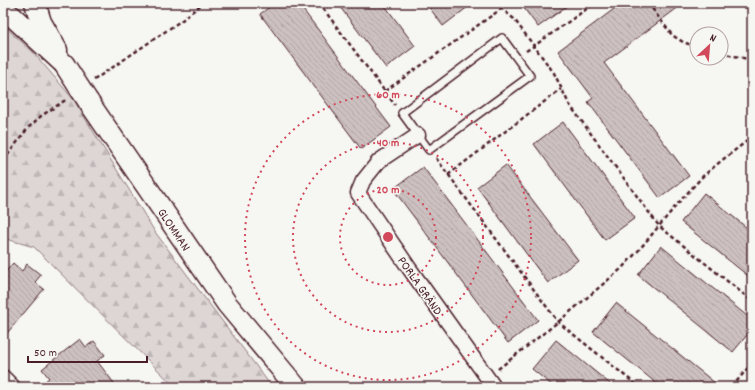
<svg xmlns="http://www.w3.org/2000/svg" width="755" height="390" viewBox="0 0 755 390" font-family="Dekko,sans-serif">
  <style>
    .forest { fill: url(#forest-firs); stroke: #947a80 }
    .building { fill: url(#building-back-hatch); stroke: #4a1f2b }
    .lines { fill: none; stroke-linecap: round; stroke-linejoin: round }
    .lane-casing { stroke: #4a1f2b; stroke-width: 10 }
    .street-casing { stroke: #4a1f2b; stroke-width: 17 }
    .secondary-casing { stroke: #4a1f2b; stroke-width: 23 }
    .path { stroke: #4a1f2b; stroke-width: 2.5; stroke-dasharray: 4 3; stroke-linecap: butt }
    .lane { stroke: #f6f6f2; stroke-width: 7 }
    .street { stroke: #f6f6f2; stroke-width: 14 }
    .secondary { stroke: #f6f6f2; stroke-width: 20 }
    .secondary-bridge-casing { stroke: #4a1f2b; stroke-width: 23; stroke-linecap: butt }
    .secondary-bridge { stroke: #f6f6f2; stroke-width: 20 }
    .ring { fill: none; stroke: #d1495b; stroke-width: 2; stroke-dasharray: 2 4 }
    .labels { text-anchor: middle; stroke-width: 3; stroke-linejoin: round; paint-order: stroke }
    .street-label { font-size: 13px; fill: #4a1f2b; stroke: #f6f6f2 }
    .centre { fill: #d1495b; stroke: #f6f6f2; stroke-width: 2 }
    .ring-label { font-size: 12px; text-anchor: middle; font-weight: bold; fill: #d1495b; stroke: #f6f6f2; stroke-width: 3; stroke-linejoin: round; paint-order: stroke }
  </style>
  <defs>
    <pattern id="forest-firs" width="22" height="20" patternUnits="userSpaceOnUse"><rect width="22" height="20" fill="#ddd6d5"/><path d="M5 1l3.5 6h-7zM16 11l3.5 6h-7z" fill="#bfb7b7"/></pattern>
    <pattern id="building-back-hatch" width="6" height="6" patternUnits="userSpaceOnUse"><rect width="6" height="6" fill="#ccc1c0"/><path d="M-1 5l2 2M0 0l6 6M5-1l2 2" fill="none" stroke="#b1a5a5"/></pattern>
  </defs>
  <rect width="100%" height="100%" fill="#f6f6f2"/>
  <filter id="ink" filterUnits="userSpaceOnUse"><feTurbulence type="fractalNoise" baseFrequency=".025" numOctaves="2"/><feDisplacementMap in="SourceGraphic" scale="8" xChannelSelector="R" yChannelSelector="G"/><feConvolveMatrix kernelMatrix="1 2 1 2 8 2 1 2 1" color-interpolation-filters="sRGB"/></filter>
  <g filter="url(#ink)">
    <!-- forest -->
    <path class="forest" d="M 3,25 L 33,52 L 74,100 L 155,232 L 272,387 L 175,387 L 34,247 L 3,238 Z"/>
    <!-- building -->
    <g class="building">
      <path d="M 275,3 L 298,3 L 391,127 L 361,149 L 260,14 Z"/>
      <path d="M 337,3 L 383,3 L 415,46 L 386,68 Z"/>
      <path d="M 426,3 L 473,3 L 443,26 Z"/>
      <path d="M 520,3 L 571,3 L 538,27 Z"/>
      <path d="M 622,3 L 684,3 L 604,63 L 689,176 L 660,198 L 588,102 L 593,98 L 558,51 Z"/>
      <path d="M 563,122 L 635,218 L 605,240 L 534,144 Z"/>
      <path d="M 506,165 L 578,260 L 548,283 L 477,187 Z"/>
      <path d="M 423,167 L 538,320 L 508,343 L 393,189 Z"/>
      <path d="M 704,193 L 752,232 L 752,279 L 681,222 Z"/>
      <path d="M 661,246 L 752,320 L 752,329 L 733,352 L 638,275 Z"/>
      <path d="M 13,263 L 22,271 L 27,264 L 41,275 L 35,282 L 44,289 L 3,338 L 3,275 Z"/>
      <path d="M 616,303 L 720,387 L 661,387 L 593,332 Z"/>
      <path d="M 80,339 L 86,347 L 94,341 L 105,355 L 97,361 L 117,387 L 38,387 L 49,378 L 42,369 Z"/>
      <path d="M 556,340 L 614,387 L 554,387 L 532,369 Z"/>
    </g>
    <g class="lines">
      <!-- lane casing -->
      <g class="lane-casing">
        <path id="lane" d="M 502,38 L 530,76 L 429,150 L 402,113 Z"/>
      </g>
      <!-- street casing -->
      <g class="street-casing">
        <g id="street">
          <path d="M 418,135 L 379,161 L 363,181 L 358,193 L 409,268 L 494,387"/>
          <path d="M 3,377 L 13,387"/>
        </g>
      </g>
      <!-- secondary casing -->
      <g class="secondary-casing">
        <g id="secondary">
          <path d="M 35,3 L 41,22 L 57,50"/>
          <path d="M 3,10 L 13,17 L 64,64"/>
          <path d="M 88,101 L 227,304 L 296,387"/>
        </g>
      </g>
      <!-- path -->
      <g class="path">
        <path d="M 319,3 L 395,105"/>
        <path d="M 495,3 L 514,19 L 554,73 L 569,104 L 659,226 L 752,301"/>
        <path d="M 648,3 L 672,35 L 683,42 L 697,47"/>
        <path d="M 526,51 L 534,46 L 595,3"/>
        <path d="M 721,53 L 752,60"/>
        <path d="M 94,80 L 182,20 L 203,3"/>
        <path d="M 385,91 L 501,9"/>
        <path d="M 436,158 L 558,322 L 639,387"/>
        <path d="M 3,161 L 28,128 L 41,116 L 67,99"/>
        <path d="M 448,175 L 561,89"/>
        <path d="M 498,369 L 558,322 L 621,269 L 638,251 L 680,201 L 703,176 L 721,161 L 752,137"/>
        <path d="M 732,387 L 752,363"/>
      </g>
      <!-- lane -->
      <use href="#lane" class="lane"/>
      <!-- street -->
      <use href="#street" class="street"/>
      <!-- secondary -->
      <use href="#secondary" class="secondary"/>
      <!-- secondary-bridge casing -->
      <g class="secondary-bridge-casing">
        <path id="secondary-bridge" d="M 64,64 L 88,101"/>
      </g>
      <!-- secondary-bridge -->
      <use href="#secondary-bridge" class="secondary-bridge"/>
    </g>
  </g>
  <!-- distance rings -->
  <g class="ring">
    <circle cx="388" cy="237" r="48"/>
    <circle cx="388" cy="237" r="95"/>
    <circle cx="388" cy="237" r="143"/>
  </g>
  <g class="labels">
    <!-- street labels -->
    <g class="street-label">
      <text transform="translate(175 229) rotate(56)" y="5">GLOMMAN</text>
      <text transform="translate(421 285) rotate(55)" y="5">PORLA GRÄND</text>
    </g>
  </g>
  <circle cx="388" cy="237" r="6" class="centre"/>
  <g class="ring-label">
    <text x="388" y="98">60 m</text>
    <text x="388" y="146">40 m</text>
    <text x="388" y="193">20 m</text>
  </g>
  <!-- margin -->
  <rect width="755" height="390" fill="none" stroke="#f6f6f2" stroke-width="16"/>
  <rect x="8" y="8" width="739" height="374" fill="none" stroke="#4a1f2b" stroke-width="1.5" filter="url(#ink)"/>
  <!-- north arrow -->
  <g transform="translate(709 46) rotate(26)"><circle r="19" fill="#f6f6f2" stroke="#b1a0a2"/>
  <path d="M0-3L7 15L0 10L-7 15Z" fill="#d1495b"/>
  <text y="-6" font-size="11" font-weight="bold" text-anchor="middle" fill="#4a1f2b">N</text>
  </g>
  <!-- scale -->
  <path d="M28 356v6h119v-6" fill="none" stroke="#4a1f2b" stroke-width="2"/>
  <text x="34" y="356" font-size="12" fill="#4a1f2b" stroke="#f6f6f2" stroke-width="3" paint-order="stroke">50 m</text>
</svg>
